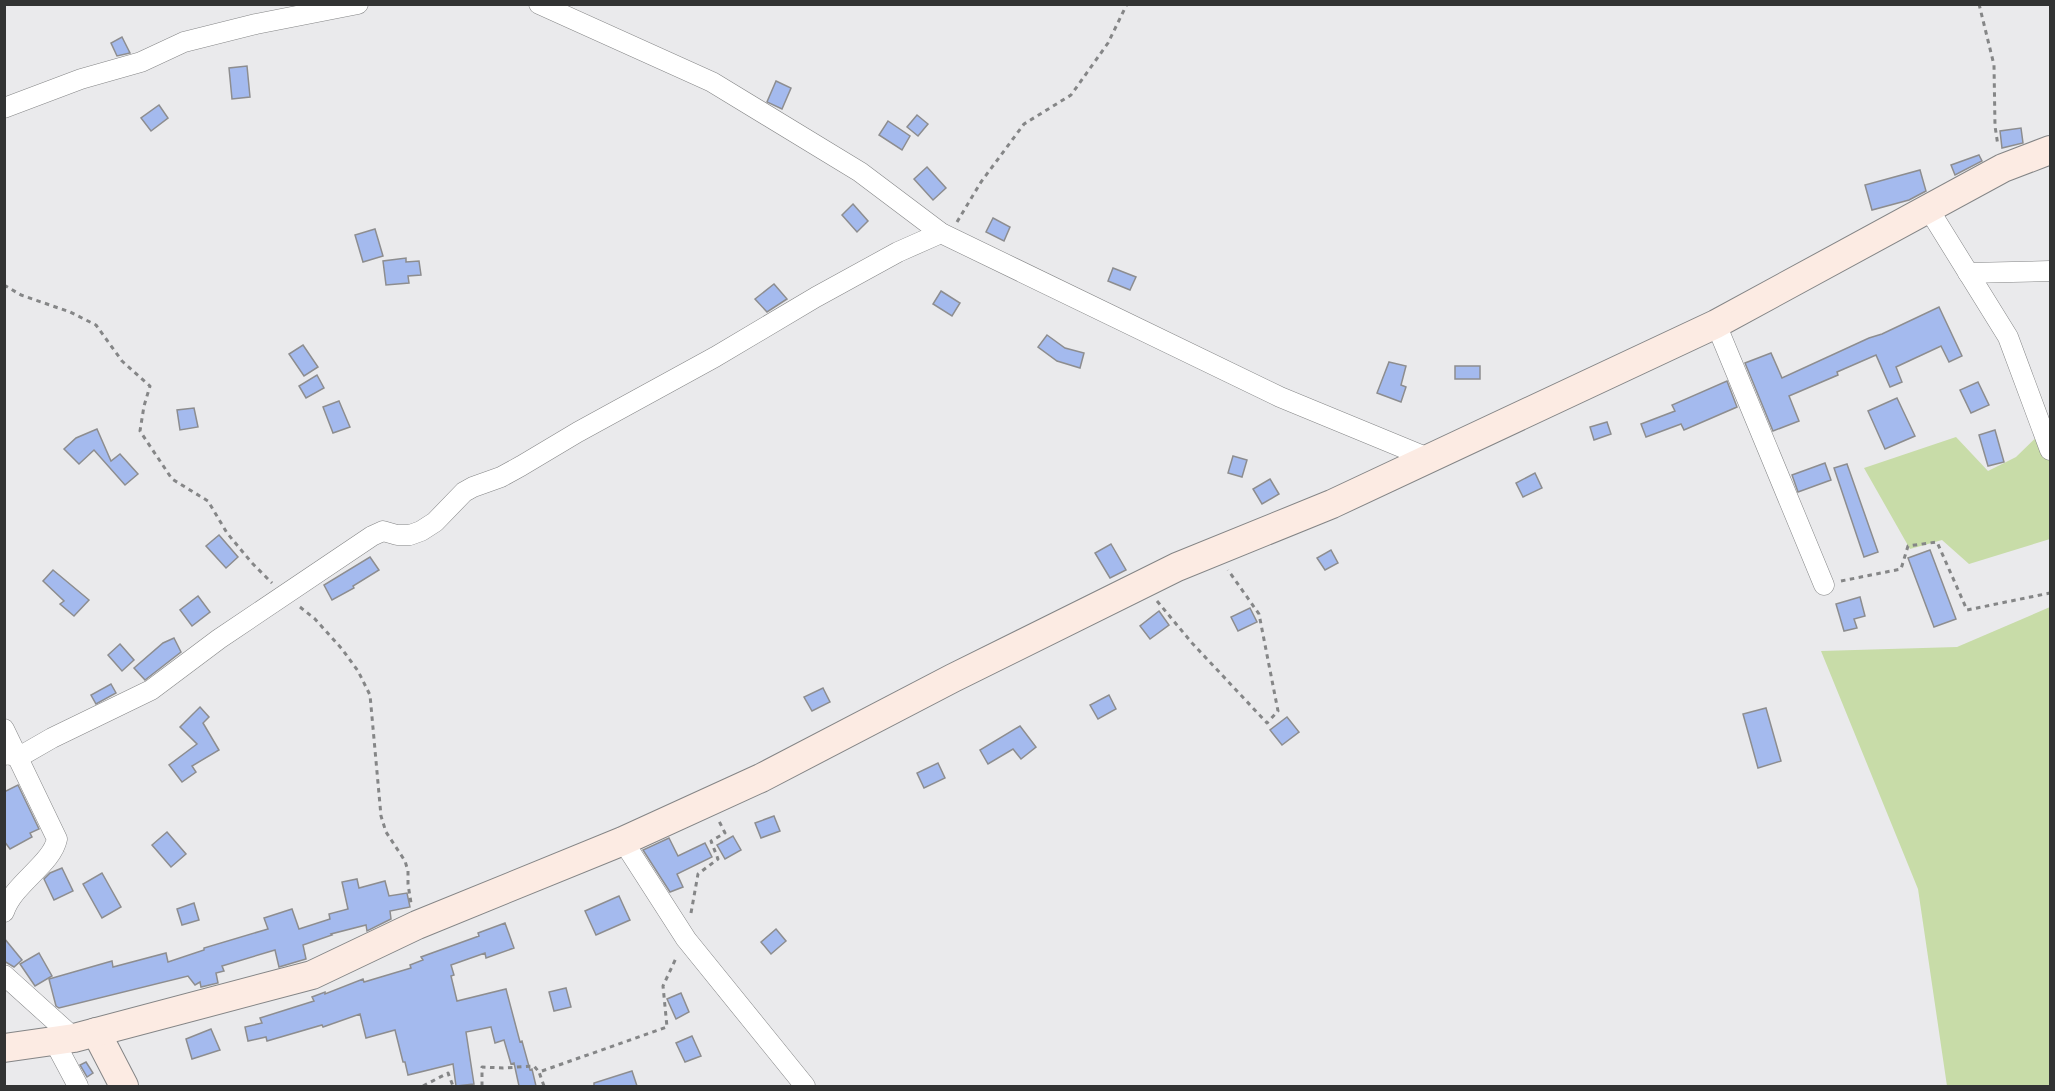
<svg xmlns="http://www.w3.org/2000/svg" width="2055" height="1091" viewBox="0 0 2055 1091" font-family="'DejaVu Sans',sans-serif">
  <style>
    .green { fill: #c8dca8 }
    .building { fill: #a4baee; stroke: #8d8d8f; stroke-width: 1.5 }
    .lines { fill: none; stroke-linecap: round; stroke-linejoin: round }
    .street-casing { stroke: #848586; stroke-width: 21 }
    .secondary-casing { stroke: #848586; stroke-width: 30 }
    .path { stroke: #858687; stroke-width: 3; stroke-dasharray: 4.5 4.5; stroke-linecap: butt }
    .street { stroke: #fff; stroke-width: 20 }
    .secondary { stroke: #fcebe3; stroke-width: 28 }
  </style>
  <rect width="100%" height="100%" fill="#eaeaec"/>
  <!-- green -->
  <g class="green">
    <path d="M 2050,424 L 2050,539 L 1969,564 L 1942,540 L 1910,549 L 1864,468 L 1956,437 L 1988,471 L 2016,457 Z"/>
    <path d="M 2050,607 L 2050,1086 L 1947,1086 L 1918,889 L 1821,651 L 1957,647 Z"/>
  </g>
  <!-- building -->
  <g class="building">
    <path d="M 122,37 L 130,53 L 117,56 L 111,43 Z"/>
    <path d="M 247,66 L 250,97 L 232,99 L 229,68 Z"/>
    <path d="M 776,81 L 791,88 L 782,109 L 767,102 Z"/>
    <path d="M 159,105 L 168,118 L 151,131 L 141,118 Z"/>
    <path d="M 917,115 L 928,124 L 918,136 L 907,127 Z"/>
    <path d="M 888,121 L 910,136 L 902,150 L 879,135 Z"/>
    <path d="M 2021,128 L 2023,143 L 2002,148 L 2000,131 Z"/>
    <path d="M 1979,155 L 1982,161 L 1955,175 L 1951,165 Z"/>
    <path d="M 927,167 L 946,188 L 933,200 L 914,179 Z"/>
    <path d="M 1920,170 L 1926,191 L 1909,200 L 1872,210 L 1865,185 Z"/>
    <path d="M 853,204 L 868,221 L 857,232 L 842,215 Z"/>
    <path d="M 993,218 L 1010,227 L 1004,241 L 986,232 Z"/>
    <path d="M 375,229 L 383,256 L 363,262 L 355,235 Z"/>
    <path d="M 406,258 L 406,262 L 419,261 L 421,275 L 408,276 L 409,283 L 386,285 L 383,261 Z"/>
    <path d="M 1113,268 L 1136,277 L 1130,290 L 1108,281 Z"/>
    <path d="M 774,284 L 787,299 L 767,312 L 755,299 Z"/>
    <path d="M 941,291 L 960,303 L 952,316 L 933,304 Z"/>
    <path d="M 1939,307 L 1962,356 L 1949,362 L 1941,346 L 1896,367 L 1902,382 L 1890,387 L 1876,355 L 1837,372 L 1838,375 L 1789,396 L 1799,421 L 1773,431 L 1745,363 L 1771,353 L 1782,378 L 1869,338 L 1882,334 Z"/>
    <path d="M 1047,335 L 1065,348 L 1084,353 L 1080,368 L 1057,361 L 1038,347 Z"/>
    <path d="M 303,345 L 318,367 L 304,376 L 289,354 Z"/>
    <path d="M 1389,362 L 1406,366 L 1401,385 L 1406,387 L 1401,402 L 1377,393 Z"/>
    <rect x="1455" y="366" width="25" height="13"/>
    <path d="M 317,375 L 324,388 L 306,398 L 299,386 Z"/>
    <path d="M 1727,381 L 1737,407 L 1684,430 L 1681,424 L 1646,437 L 1641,424 L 1675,411 L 1672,405 Z"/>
    <path d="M 1978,382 L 1989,405 L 1971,413 L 1960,390 Z"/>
    <path d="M 1897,398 L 1915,436 L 1885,449 L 1868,411 Z"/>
    <path d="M 339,401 L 350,427 L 333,433 L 323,407 Z"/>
    <path d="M 194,408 L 198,427 L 180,430 L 177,410 Z"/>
    <path d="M 1607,422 L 1611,434 L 1594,440 L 1590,427 Z"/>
    <path d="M 97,429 L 111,461 L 120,454 L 138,474 L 125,485 L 94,450 L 79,464 L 64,449 L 76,438 Z"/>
    <path d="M 1995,430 L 2004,462 L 1988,466 L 1979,435 Z"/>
    <path d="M 1233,456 L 1247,460 L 1242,477 L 1228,473 Z"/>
    <path d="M 1825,463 L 1831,480 L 1798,492 L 1792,475 Z"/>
    <path d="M 1847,464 L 1878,552 L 1864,557 L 1834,468 Z"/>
    <path d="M 1535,473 L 1542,488 L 1523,497 L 1516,483 Z"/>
    <path d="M 1270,479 L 1279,494 L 1262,504 L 1253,489 Z"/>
    <path d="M 219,535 L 238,557 L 226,568 L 206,546 Z"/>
    <path d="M 1111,544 L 1126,570 L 1110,578 L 1095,553 Z"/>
    <path d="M 1331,550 L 1338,563 L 1325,570 L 1317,558 Z"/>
    <path d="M 1930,550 L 1956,619 L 1934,627 L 1908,558 Z"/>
    <path d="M 370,557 L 379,570 L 353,586 L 354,588 L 332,600 L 324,585 Z"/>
    <path d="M 53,570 L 89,600 L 74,616 L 60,604 L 64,601 L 43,581 Z"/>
    <path d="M 198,596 L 210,612 L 192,626 L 180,610 Z"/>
    <path d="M 1860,597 L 1865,616 L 1854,619 L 1857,628 L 1844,631 L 1836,604 Z"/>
    <path d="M 1250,608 L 1257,622 L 1238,631 L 1231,617 Z"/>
    <path d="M 1159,611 L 1169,625 L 1150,639 L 1140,626 Z"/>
    <path d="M 174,638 L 181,652 L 145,680 L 134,668 L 163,643 Z"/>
    <path d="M 120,644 L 134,660 L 122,671 L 108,655 Z"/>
    <path d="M 111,684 L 116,693 L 96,704 L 91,695 Z"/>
    <path d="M 823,688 L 830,702 L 812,711 L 804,697 Z"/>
    <path d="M 1109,695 L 1116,709 L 1098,719 L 1090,705 Z"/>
    <path d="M 200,707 L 209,717 L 203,723 L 219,750 L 192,766 L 196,772 L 182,782 L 169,765 L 197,744 L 180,727 Z"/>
    <path d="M 1766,708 L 1781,761 L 1758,768 L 1743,714 Z"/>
    <path d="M 1287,717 L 1299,732 L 1282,745 L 1270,730 Z"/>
    <path d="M 1020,726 L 1036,747 L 1021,759 L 1013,749 L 988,764 L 980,750 Z"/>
    <path d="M 938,763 L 945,778 L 924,788 L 917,773 Z"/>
    <path d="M 18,785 L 39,829 L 30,833 L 32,837 L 10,849 L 4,841 L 4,792 Z"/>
    <path d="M 774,816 L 780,831 L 761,838 L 755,823 Z"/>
    <path d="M 167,832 L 186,854 L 171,867 L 152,845 Z"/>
    <path d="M 733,836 L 741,850 L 725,859 L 717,845 Z"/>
    <path d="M 669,838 L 678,856 L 705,843 L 712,857 L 677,874 L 683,887 L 670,892 L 643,850 Z"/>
    <path d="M 62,868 L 73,891 L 54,900 L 44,879 L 50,873 Z"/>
    <path d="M 102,873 L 121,907 L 102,918 L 83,884 Z"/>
    <path d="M 357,879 L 359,888 L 385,881 L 389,896 L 407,893 L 410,907 L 390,911 L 391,919 L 367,931 L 366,925 L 331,934 L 332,935 L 303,945 L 306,959 L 279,967 L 275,950 L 222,966 L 224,971 L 216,973 L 218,983 L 201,987 L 200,982 L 195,985 L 188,976 L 59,1008 L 56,1006 L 49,979 L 112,961 L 113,967 L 166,953 L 168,962 L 204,950 L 204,948 L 268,929 L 264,918 L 292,909 L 299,929 L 330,919 L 329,914 L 348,909 L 342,882 Z"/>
    <path d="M 619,896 L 630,920 L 596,935 L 585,911 Z"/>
    <path d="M 194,903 L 199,920 L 182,925 L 177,909 Z"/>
    <path d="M 505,923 L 514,948 L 486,958 L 485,953 L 451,965 L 454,975 L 451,976 L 457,1001 L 506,989 L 520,1042 L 522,1041 L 530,1070 L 532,1069 L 536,1086 L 519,1086 L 514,1063 L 511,1064 L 504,1040 L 495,1043 L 491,1027 L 466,1032 L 474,1084 L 456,1086 L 453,1064 L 408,1075 L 405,1062 L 403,1062 L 395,1030 L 366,1038 L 360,1014 L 323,1027 L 322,1025 L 267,1041 L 266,1037 L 248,1041 L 245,1027 L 262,1023 L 260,1018 L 314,1001 L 312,997 L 325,992 L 325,994 L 363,979 L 364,982 L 411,968 L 410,965 L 423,960 L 421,957 L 479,936 L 478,933 Z"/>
    <path d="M 776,929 L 786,941 L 771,954 L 761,942 Z"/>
    <path d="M 4,938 L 22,960 L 14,967 L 4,961 Z"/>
    <path d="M 39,953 L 52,976 L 35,986 L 20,964 Z"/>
    <path d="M 566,988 L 571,1007 L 554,1011 L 549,992 Z"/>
    <path d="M 681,993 L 689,1012 L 676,1019 L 667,999 Z"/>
    <path d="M 211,1029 L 220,1050 L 192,1059 L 186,1039 Z"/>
    <path d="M 692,1036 L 701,1056 L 685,1062 L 676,1043 Z"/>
    <path d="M 86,1062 L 93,1073 L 87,1077 L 80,1065 Z"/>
    <path d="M 632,1071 L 637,1086 L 594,1086 L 594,1083 Z"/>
  </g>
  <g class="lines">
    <!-- street casing -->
    <g class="street-casing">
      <g id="street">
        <path d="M 539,4 L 712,82 L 860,172 L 941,233 L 1280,397 L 1428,458"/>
        <path d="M 4,108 L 81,79 L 141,62 L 184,42 L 256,24 L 358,4"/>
        <path d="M 1928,208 L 2008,337 L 2050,450"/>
        <path d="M 1968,273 L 2050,271"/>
        <path d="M 1716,324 L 1824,585"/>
        <path d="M 4,729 L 57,839 C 52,864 13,884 4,912"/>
        <path d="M 4,755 L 8,754 L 19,757 L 52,738 L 151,690 L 219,639 L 372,536 L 383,531 L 397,535 L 410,535 L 421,531 L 435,522 L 464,492 L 473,487 L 501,477 L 521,466 L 578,432 L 715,357 L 816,297 L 898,252 L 941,233"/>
        <path d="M 623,841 L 686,939 L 805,1086"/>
        <path d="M 4,975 L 74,1038"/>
        <path d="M 54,1041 L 78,1086"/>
      </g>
    </g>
    <!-- secondary casing -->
    <g class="secondary-casing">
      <g id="secondary">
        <path d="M 96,1032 L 124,1086"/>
        <path d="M 4,1048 L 74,1038 L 312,975 L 417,925 L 623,841 L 761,778 L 953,678 L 1177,567 L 1332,504 L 1716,324 L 2003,168 L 2050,150"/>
      </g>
    </g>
    <!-- path -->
    <g class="path">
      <path d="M 1979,4 L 1994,65 L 1995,126 L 1998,146"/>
      <path d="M 957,222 L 981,182 L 1024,124 L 1071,95 L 1108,43 L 1127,4"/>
      <path d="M 4,285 L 21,295 L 70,312 L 96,325 L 122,361 L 150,386 L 144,406 L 140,431 L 172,479 L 208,501 L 227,533 L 252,563 L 272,583"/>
      <path d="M 1841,581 L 1901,569 L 1908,546 L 1937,542 L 1967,610 L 2050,593"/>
      <path d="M 1157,601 L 1192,643 L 1267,723 L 1278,711 L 1259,614 L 1228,570"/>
      <path d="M 300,607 L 315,619 L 342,649 L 358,671 L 370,695 L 381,816 L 386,832 L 405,861 L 408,871 L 408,884 L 411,903"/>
      <path d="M 691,913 L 698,874 L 718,859 L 711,841 L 725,833 L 719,821"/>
      <path d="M 423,1086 L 448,1073 L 453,1086"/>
      <path d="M 482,1086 L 482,1067 L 503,1068 L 534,1066 L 539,1072"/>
      <path d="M 544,1086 L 539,1072 L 667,1027 L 663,986 L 677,956"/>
    </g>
    <!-- street -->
    <use href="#street" class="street"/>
    <!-- secondary -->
    <use href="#secondary" class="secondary"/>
  </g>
  <!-- border -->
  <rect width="2055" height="1091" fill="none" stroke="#323333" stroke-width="12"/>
</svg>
